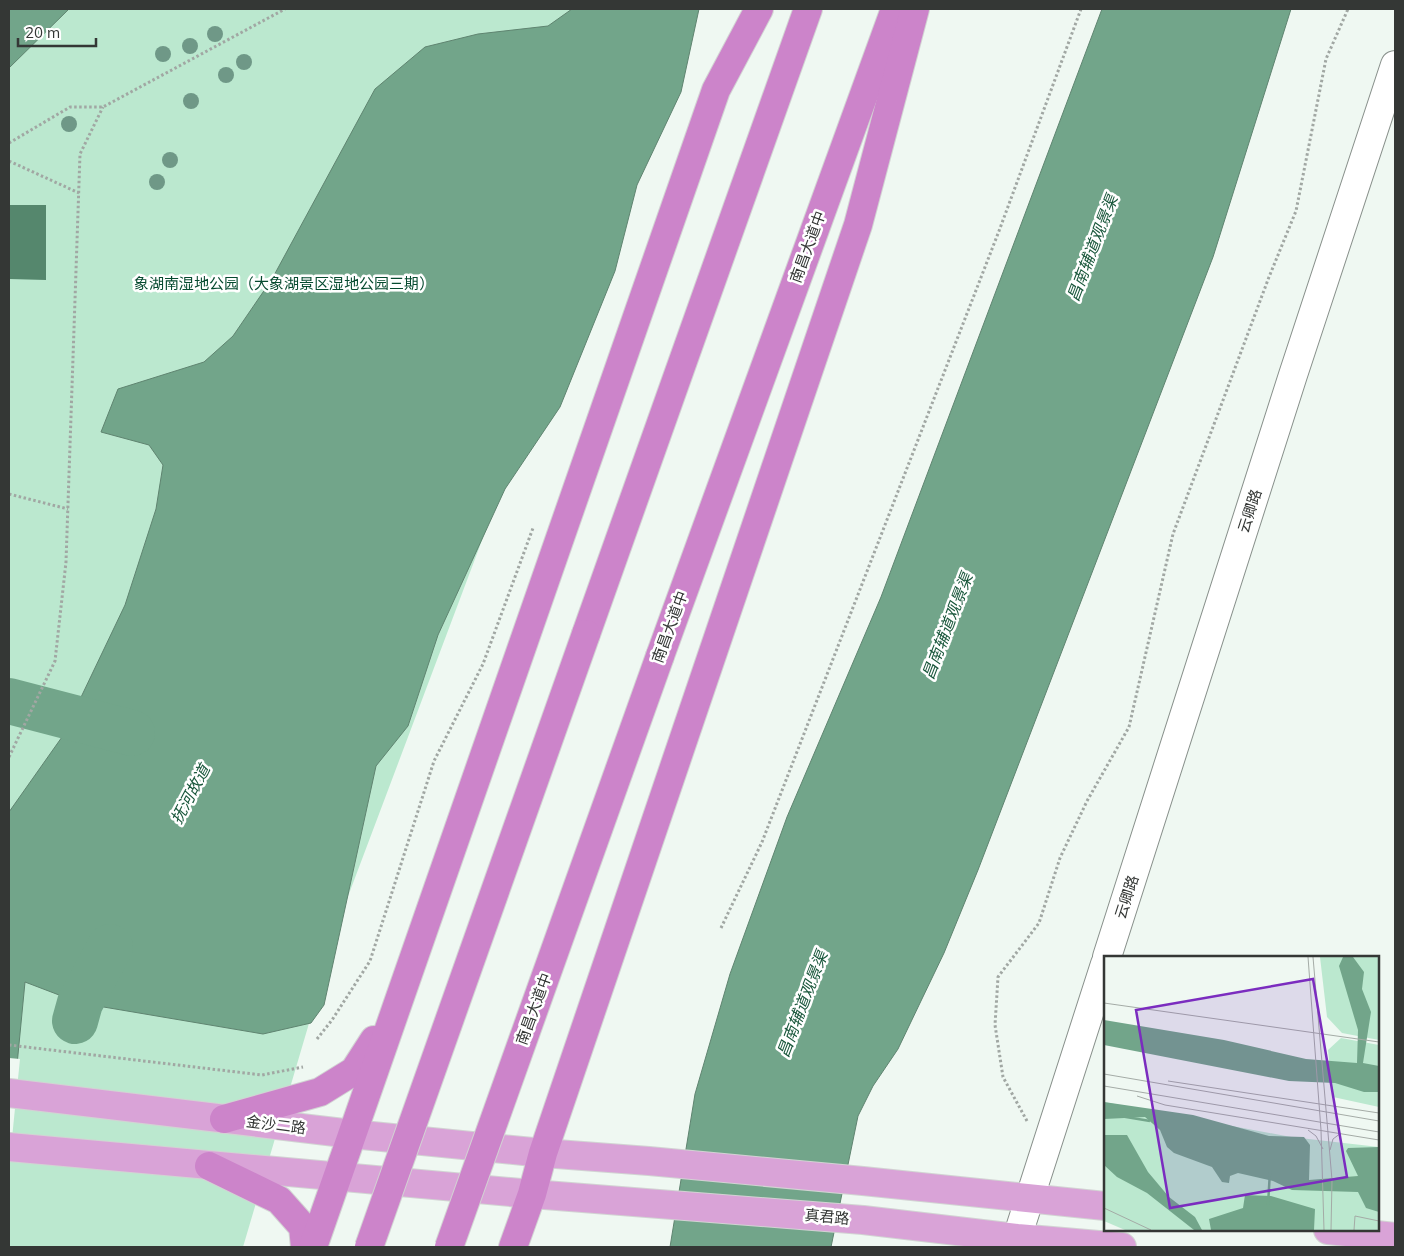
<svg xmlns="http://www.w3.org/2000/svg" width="1404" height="1256" viewBox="0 0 1404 1256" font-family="Mulish,'Noto Sans SC',sans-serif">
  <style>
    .green { fill: #bbe8cf }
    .water { fill: #72a58a; stroke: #5f8470 }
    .pier { fill: #eff8f2 }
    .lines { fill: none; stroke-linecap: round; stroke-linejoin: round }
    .river { stroke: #72a58a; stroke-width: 46 }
    .building { fill: #55876d }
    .minor-casing { stroke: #88908b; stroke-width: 30 }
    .primary-casing { stroke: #d2d3d3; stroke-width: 30 }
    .trunk-casing { stroke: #d2d3d3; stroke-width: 30 }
    .path { stroke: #a1a7a3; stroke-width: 3; stroke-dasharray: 2.5 2.5; stroke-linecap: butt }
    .minor { stroke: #fff; stroke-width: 28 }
    .primary { stroke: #d9a3d7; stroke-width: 28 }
    .trunk { stroke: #cc84ca; stroke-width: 28 }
    .trunk-bridge-casing { stroke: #d2d3d3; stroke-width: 30; stroke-linecap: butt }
    .trunk-bridge { stroke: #cc84ca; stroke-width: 28 }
    .tree { fill: #6f9887 }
    .labels { text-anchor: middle; stroke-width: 5; stroke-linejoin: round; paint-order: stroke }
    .street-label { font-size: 15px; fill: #343735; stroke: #fff }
    .park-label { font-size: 15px; fill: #064a2f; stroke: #fff }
    .water-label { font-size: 16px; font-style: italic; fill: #19573b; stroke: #fff }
    .inset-river { fill: none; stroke: #72a58a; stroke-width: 2.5 }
    .inset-road { fill: none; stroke: #a4aba6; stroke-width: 1 }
    .view { fill: #7b2cbf; fill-opacity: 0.15; stroke: #7b2cbf; stroke-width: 2.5 }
    .inset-edge { fill: none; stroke: #343735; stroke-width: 2.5 }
  </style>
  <rect width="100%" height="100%" fill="#eff8f2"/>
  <!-- green -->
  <path class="green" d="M 9,9 L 682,9 L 341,915 L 243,1247 L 9,1247 Z"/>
  <!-- water -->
  <g class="water">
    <path d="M 9,9 L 69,9 L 9,68 Z"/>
    <path d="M 572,9 L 699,9 L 681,92 L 637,185 L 615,271 L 560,407 L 505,489 L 438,635 L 408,726 L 376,766 L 324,1005 L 311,1023 L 263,1034 L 80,1003 L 25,982 L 9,1148 L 9,812 L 62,737 L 125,605 L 156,509 L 163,465 L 149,445 L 101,432 L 118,389 L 204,362 L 233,336 L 272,279 L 375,89 L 425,47 L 478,34 L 548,26 Z"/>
    <path d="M 1102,9 L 1291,9 L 1213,257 L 978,870 L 944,953 L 920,1003 L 898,1049 L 873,1086 L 858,1116 L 831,1247 L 670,1247 L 695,1094 L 730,974 L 787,817 L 881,597 Z"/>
  </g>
  <!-- pier -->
  <path class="pier" d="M 9,1058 L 20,1059 L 11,1148 L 9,1150 Z"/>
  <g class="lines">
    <!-- river -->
    <g class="river">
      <path d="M 9,701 L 132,733"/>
      <path d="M 75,1021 L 80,1003 L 110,947"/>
    </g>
  </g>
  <!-- building -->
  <path class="building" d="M 9,205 L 46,205 L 46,280 L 9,279 Z"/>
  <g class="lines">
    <!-- minor casing -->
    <g class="minor-casing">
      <g id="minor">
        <path d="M 1107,957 L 1293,375 L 1395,65"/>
        <path d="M 1014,1247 L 1105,964"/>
      </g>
    </g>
    <!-- primary casing -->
    <g class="primary-casing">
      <g id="primary">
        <path d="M 9,1093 L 352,1134 L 543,1153 L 649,1161 L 863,1181 L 1105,1206"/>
        <path d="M 9,1147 L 532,1194 L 863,1220 L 1017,1238 L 1122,1247"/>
        <path d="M 1328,1230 L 1395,1237"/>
      </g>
    </g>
    <!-- trunk casing -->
    <g class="trunk-casing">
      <g id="trunk">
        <path d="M 586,634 L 808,9"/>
        <path d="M 660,656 L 895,9"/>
        <path d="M 224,1119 L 320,1092 L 354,1071 L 374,1040"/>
        <path d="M 209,1166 L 279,1200 L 303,1227 L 305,1247"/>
        <path d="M 313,1247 L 716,90 L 759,9"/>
        <path d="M 513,1247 L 532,1194 L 543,1153 L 858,225 L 915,9"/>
      </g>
    </g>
    <!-- path -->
    <g class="path">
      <path d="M 9,143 L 70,107 L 103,107 L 285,9"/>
      <path d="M 9,161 L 79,193"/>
      <path d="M 9,494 L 68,509"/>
      <path d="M 9,757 L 55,661 L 66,562 L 80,154 L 103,107"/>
      <path d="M 721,928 L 762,842 L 999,231 L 1081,9"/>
      <path d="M 317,1039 L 332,1020 L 370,961 L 434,761 L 483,664 L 533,528"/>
      <path d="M 9,1045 L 262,1075 L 303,1067"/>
      <path d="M 1027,1121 L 1003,1077 L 995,1025 L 998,977 L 1039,923 L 1060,858 L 1087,801 L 1129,727 L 1173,534 L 1269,277 L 1296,211 L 1326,59 L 1348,9"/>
    </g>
    <!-- minor -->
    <use href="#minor" class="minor"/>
    <!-- primary -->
    <use href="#primary" class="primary"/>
    <!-- trunk -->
    <use href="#trunk" class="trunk"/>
    <!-- trunk-bridge casing -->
    <g class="trunk-bridge-casing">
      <g id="trunk-bridge">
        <path d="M 369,1247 L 586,634"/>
        <path d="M 449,1247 L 660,656"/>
      </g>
    </g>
    <!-- trunk-bridge -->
    <use href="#trunk-bridge" class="trunk-bridge"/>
  </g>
  <!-- trees -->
  <g class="tree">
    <circle cx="215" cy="34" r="8"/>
    <circle cx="190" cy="46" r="8"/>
    <circle cx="163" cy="54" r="8"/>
    <circle cx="244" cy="62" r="8"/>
    <circle cx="226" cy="75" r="8"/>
    <circle cx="191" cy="101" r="8"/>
    <circle cx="69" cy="124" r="8"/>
    <circle cx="170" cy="160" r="8"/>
    <circle cx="157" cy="182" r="8"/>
  </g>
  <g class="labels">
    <!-- street labels -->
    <g class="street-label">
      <text transform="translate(808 247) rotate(-70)" y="5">南昌大道中</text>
      <text transform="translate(1250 511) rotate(-72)" y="5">云卿路</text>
      <text transform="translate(670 627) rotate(-70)" y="5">南昌大道中</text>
      <text transform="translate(1127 897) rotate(-72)" y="5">云卿路</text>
      <text transform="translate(534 1009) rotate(-70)" y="5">南昌大道中</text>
      <text transform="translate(276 1125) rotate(7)" y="5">金沙二路</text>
      <text transform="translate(827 1217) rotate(5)" y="5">真君路</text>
    </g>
    <!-- park labels -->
    <g class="park-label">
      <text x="284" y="289">象湖南湿地公园（大象湖景区湿地公园三期）</text>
    </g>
    <!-- water labels -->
    <g class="water-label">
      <text transform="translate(1092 248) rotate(-69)" y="6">昌南辅道观景渠</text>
      <text transform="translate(947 626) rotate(-69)" y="6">昌南辅道观景渠</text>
      <text transform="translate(190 794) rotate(-62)" y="6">抚河故道</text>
      <text transform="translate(802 1004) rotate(-69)" y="6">昌南辅道观景渠</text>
    </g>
  </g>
  <!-- overview -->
  <g transform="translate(1104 956)">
    <rect width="275" height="275" fill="#eff8f2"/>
    <path d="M 216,1 L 275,1 L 275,84 L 238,77 L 223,61 ZM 237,82 L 275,89 L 275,151 L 229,141 L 224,94 ZM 0,146 L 187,181 L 275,191 L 275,274 L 21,274 L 0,265 Z" fill="#bbe8cf"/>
    <path d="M 239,1 L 249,1 L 260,16 L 258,33 L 267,56 L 259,107 L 275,110 L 275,136 L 260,136 L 231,127 L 185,125 L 0,89 L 0,64 L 120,84 L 202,103 L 253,107 L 254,74 L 235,10 ZM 0,146 L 89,159 L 165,180 L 200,181 L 206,189 L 205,224 L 254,220 L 242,195 L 244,192 L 275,191 L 275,256 L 262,252 L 254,236 L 188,234 L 169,225 L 134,217 L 126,220 L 125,227 L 118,226 L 108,211 L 70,197 L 63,191 L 56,174 L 41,161 L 0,163 ZM 0,179 L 23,179 L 44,216 L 65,241 L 91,261 L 98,274 L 90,274 L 43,237 L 13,221 L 0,209 ZM 141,239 L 167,240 L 211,253 L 210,274 L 107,274 L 105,263 L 139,252 Z" fill="#72a58a"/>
    <path class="inset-river" d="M 16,160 L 46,165M 164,249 L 166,215"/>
    <path class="inset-road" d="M 204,1 L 217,174 L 220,274M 209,1 L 228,224 L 227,274M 0,47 L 275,86M 0,118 L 275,165M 64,125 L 275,157M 0,130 L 275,176M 33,140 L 61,149 L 275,184M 204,174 L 212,180 L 219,193M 226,194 L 229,183 L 237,177M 0,252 L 47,274M 250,274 L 251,260 L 275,265"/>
    <path class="view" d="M 209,23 L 243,221 L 66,252 L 32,54 Z"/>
    <rect width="275" height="275" class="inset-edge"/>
  </g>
  <!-- border -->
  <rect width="1404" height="1256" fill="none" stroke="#343735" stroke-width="20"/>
  <!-- scale -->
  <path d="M18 38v8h78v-8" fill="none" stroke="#343735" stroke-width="2.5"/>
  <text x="25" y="38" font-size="15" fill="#343735" stroke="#ffffff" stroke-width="4" paint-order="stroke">20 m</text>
</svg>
